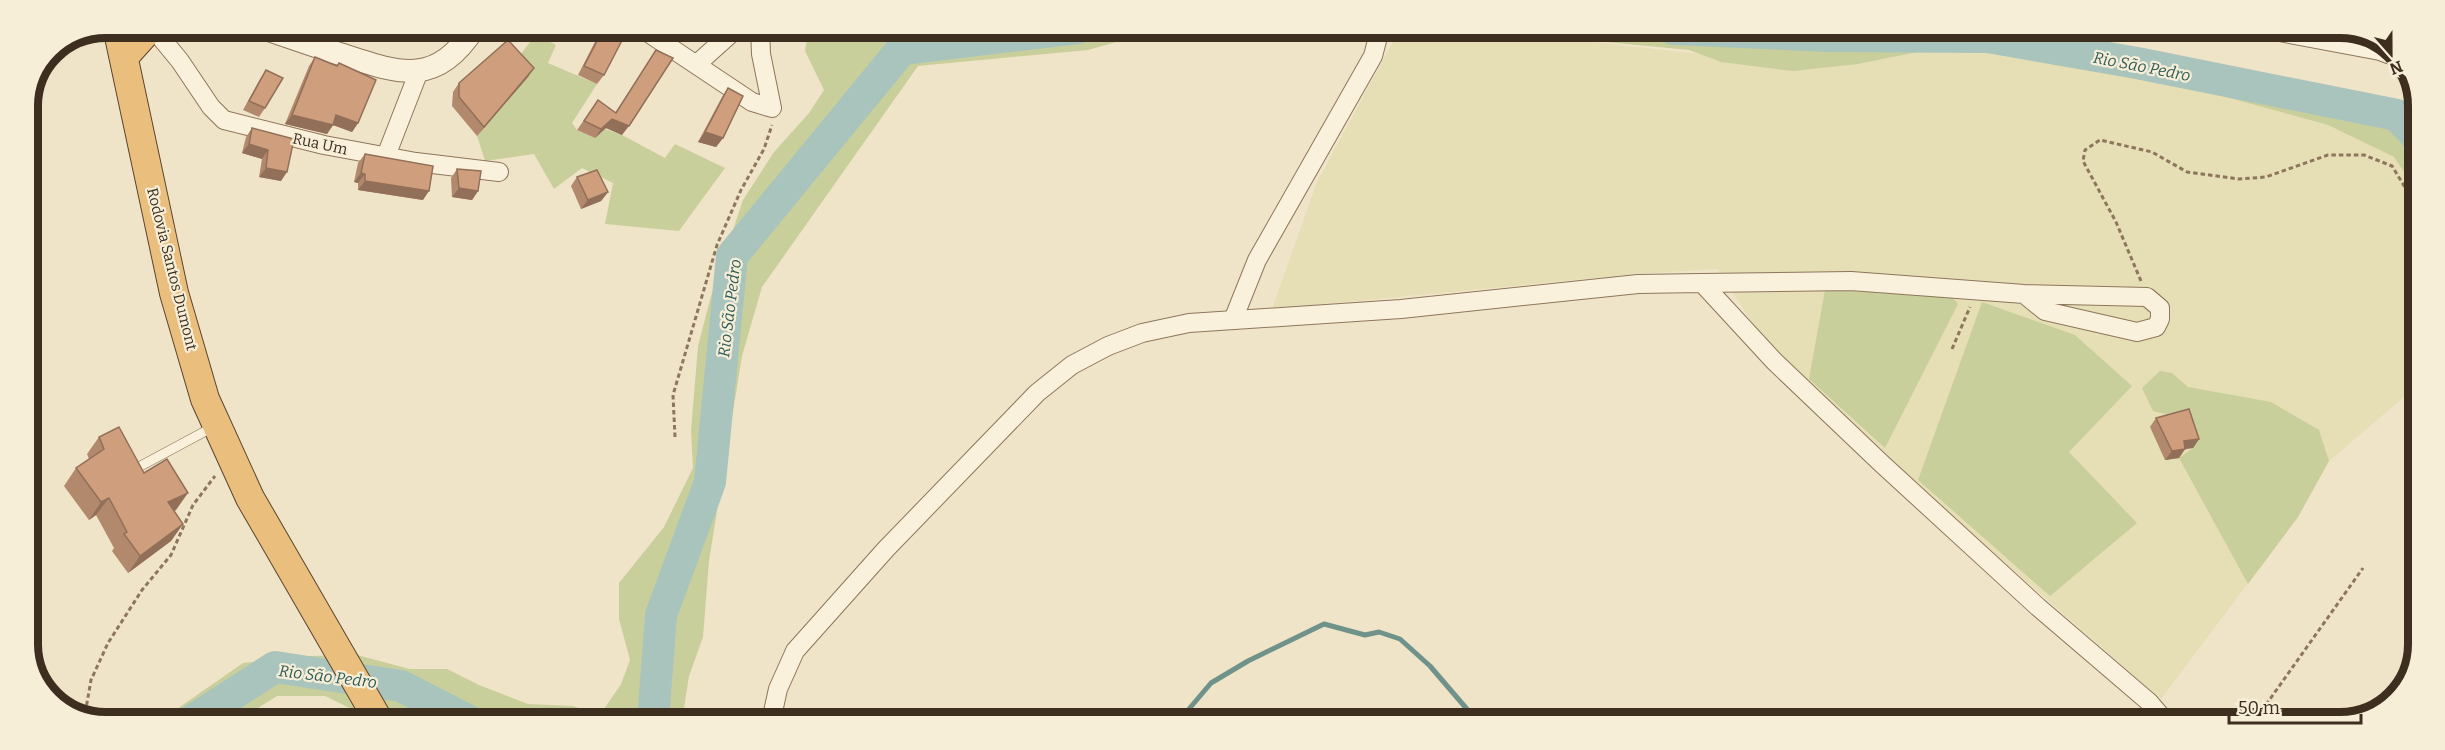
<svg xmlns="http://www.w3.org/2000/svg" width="2445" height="750" viewBox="0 0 2445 750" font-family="Bitter,serif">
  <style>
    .farmland { fill: #e6deb5 }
    .green { fill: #c9cf9b }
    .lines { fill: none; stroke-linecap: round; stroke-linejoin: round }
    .stream { stroke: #6f938a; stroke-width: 5 }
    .river { stroke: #a9c4bc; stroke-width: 32 }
    .service-casing { stroke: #8d765c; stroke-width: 10 }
    .minor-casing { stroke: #8d765c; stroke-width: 20 }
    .tertiary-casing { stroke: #8d765c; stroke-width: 24 }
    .trunk-casing { stroke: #5b4430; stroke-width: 30 }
    .path { stroke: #8d765c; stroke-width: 3; stroke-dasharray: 4.5 3; stroke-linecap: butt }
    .service { stroke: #faf1dc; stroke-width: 9 }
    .minor { stroke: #faf1dc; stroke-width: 18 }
    .tertiary { stroke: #faf1dc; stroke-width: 22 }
    .trunk { stroke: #eabe7c; stroke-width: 28 }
    .wall { fill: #b2896c }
    .shaded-wall { fill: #916f58 }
    .building { fill: #cf9f7d; stroke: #916f58; stroke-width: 1.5 }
    .labels { text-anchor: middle; stroke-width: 4.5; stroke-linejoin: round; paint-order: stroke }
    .street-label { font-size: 15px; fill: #3d2e20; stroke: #f7eed8 }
    .water-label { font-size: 16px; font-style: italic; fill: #2f5d5a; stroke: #f7eed8 }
    .rim { fill: none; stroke: #3d2e20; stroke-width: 8 }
  </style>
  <rect width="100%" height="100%" fill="#f0e4c8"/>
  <!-- farmland -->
  <path class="farmland" d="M 1521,34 L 1700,54 L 1721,62 L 1858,64 L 1918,52 L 2006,45 L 2051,63 L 2153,77 L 2328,125 L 2394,157 L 2417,191 L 2417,386 L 2329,461 L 2298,517 L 2161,699 L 1893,465 L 1760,334 L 1717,269 L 1637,274 L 1272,309 L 1317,182 L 1395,38 Z"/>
  <!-- green -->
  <g class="green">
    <path d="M 809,28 L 1195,28 L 1149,33 L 1088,50 L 918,66 L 762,287 L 742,356 L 709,561 L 703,637 L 689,676 L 682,721 L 376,721 L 325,696 L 277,696 L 239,720 L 161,720 L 243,663 L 307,656 L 357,655 L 410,669 L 447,669 L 479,685 L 528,704 L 573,706 L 600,715 L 621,684 L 630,660 L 619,619 L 619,583 L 664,527 L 693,468 L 691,430 L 698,346 L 711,296 L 743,200 L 774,152 L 809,113 L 824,90 L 805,51 Z"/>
    <path d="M 1240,28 L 2059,29 C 2176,64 2297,86 2418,107 L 2417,191 L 2394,157 L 2328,125 L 2153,77 L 2051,63 L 2006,45 L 1918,52 L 1858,64 L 1793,71 L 1721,62 L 1689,50 L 1521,34 L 1395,38 Z"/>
    <path d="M 536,34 L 556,45 L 548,63 L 597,84 L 572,123 L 577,130 L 595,138 L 605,129 L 622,135 L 665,158 L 675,144 L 725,168 L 679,231 L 605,224 L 613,183 L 582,168 L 554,189 L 534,154 L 485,161 L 477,136 L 528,77 L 515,62 Z"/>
    <path d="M 1825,290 L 1951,295 L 1958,304 L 1885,448 L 1809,379 Z"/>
    <path d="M 1982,302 L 2075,335 L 2132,386 L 2069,452 L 2137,523 L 2050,596 L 1918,480 Z"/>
    <path d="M 2160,371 L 2172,373 L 2188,387 L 2271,402 L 2319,430 L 2329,461 L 2298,517 L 2248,584 L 2179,458 L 2193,448 L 2183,418 L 2153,411 L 2142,388 Z"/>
  </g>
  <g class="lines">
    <!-- stream -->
    <path class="stream" d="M 1178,722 L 1211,683 L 1248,661 L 1324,624 L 1365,635 L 1379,632 L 1400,639 L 1430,666 L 1478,722"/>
    <!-- river -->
    <g class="river">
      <path d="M 1673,29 L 1828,36 L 1988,37 L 2137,63 L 2397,115 L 2418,138"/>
      <path d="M 193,720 L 275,667 L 401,686 L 469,721"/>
      <path d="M 653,721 L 661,615 L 710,482 L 732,256 L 902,49 L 1078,28"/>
    </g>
    <!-- service casing -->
    <g class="service-casing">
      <path id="service" d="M 135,469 L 215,426"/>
    </g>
    <!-- minor casing -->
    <g class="minor-casing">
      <g id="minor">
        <path d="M 152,27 L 180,61 L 211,107 L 224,120 L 324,145 L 416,162 L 499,172"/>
        <path d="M 641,28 L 752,102 L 772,108 L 761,54 L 760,28"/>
        <path d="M 2269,30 L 2380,51 L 2402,59"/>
        <path d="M 698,63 L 737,28"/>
        <path d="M 386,156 L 419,71"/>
        <path d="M 1702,283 L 1851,281 L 2024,294 L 2147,297 L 2160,308 L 2160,319 L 2156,327 L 2137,332 L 2045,311 L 2024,294"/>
        <path d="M 1233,320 L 1257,260 L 1373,56 L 1380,29"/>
        <path d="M 771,721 L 778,689 L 795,651 L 886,549 L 1037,393 L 1072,365 L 1108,346 L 1142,333 L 1189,323 L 1401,309 L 1638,284 L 1702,283 L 1774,361 L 1881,463 L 2038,607 L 2149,702 L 2167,723"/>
      </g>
    </g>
    <!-- tertiary casing -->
    <g class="tertiary-casing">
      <path id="tertiary" d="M 260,27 C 287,36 315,46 343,55 C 401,74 436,87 475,27"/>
    </g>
    <!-- trunk casing -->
    <g class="trunk-casing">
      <g id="trunk">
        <path d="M 117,27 L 174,293 L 205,399 L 250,498 L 379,721"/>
        <path d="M 124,57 L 151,27"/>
      </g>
    </g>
    <!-- path -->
    <g class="path">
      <path d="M 2141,281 L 2116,222 L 2083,161 L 2085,150 L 2100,140 L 2152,152 L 2187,172 L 2239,179 L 2266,177 L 2328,155 L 2364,155 L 2392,166 L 2417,207"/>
      <path d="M 1952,349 L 1970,307"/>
      <path d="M 675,437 L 673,395 L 717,245 L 741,190 L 764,149 L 772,125"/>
      <path d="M 84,720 L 91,680 L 108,643 L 142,590 L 171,555 L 193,505 L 215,476"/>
      <path d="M 2253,723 L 2363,568"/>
    </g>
    <!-- service -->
    <use href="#service" class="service"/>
    <!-- minor -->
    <use href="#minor" class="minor"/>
    <!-- tertiary -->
    <use href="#tertiary" class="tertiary"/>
    <!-- trunk -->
    <use href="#trunk" class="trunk"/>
  </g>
  <!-- wall -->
  <g class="wall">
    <path d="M 602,28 L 627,28 L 604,75 L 597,84 L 578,75 Z"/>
    <path d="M 656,50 L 622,135 L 606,128 L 595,138 L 577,130 L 598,100 L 615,113 Z"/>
    <path d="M 315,57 L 358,123 L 352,132 L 333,125 L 327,134 L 285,124 L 309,66 Z"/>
    <path d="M 266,70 L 265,108 L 259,117 L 243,110 L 260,79 Z"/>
    <path d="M 528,77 L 477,136 L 452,106 L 453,92 L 459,83 Z"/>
    <path d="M 728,88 L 723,138 L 716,147 L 698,142 L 722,97 Z"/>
    <path d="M 252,128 L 294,139 L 281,181 L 259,177 L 262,159 L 242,153 L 246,137 Z"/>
    <path d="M 365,154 L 423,200 L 358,190 L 358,183 L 354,182 L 358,163 Z"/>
    <path d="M 457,169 L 478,191 L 472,200 L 452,197 L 451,178 Z"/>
    <path d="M 577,177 L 608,192 L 601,201 L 581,209 L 571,186 Z"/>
    <path d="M 2156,418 L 2199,439 L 2193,448 L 2185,449 L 2179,458 L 2165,460 L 2150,427 Z"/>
    <path d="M 99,437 L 144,473 L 176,510 L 174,511 L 183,524 L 171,541 L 128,573 L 112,551 L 114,548 L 96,515 L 89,520 L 64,486 L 76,468 L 89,459 L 87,454 Z"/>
  </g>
  <!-- shaded-wall -->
  <g class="shaded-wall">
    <path d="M 534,68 L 528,77 L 477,136 L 484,127 Z"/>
    <path d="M 292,115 L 336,115 L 358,123 L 352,132 L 333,125 L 327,134 L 285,124 Z"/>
    <path d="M 612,119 L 629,126 L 622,135 L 606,128 L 595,138 L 601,129 Z"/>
    <path d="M 705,132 L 723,138 L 716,147 L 698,142 Z"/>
    <path d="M 249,144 L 268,150 L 262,159 L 242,153 Z"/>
    <path d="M 266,168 L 287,172 L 281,181 L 259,177 Z"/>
    <path d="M 361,173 L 365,174 L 358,183 L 354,182 Z"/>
    <path d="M 365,181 L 429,191 L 423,200 L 358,190 Z"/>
    <path d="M 459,188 L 478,191 L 472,200 L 452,197 Z"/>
    <path d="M 608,192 L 601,201 L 581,209 L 588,200 Z"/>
    <path d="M 2199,439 L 2193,448 L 2185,449 L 2179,458 L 2165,460 L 2172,451 L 2184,441 Z"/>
    <path d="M 188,493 L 176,510 L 156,519 L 168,502 Z"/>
    <path d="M 109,498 L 96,515 L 89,520 L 101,502 Z"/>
    <path d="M 183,524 L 171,541 L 128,573 L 140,556 Z"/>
  </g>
  <!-- building -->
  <g class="building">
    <path d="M 604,28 L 627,28 L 628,29 L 604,75 L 584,66 Z"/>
    <path d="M 508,40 L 534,68 L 484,127 L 459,97 L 459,83 Z"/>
    <path d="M 656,50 L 673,58 L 629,126 L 612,119 L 601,129 L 584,121 L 598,100 L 616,113 Z"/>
    <path d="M 315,57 L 337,66 L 339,63 L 376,80 L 358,123 L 336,115 L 333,125 L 292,115 Z"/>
    <path d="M 266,70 L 283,78 L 265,108 L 249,101 Z"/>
    <path d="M 728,88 L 743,96 L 723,138 L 705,132 Z"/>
    <path d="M 252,128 L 294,139 L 287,172 L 266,168 L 268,150 L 249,144 Z"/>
    <path d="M 365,154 L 433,166 L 429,191 L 365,181 L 365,174 L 361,173 Z"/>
    <path d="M 457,169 L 481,171 L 478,191 L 459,188 Z"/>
    <path d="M 597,170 L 608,192 L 588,200 L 577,177 Z"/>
    <path d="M 2189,409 L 2199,439 L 2184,441 L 2185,449 L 2172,451 L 2156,418 Z"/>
    <path d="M 119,427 L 144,473 L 167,459 L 188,493 L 168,502 L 183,524 L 140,556 L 124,534 L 127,532 L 109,498 L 101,502 L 76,468 L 104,449 L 99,437 Z"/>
  </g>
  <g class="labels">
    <!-- street labels -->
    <g class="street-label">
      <text transform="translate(320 144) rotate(12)" y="5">Rua Um</text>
      <text transform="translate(172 269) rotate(76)" y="5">Rodovia Santos Dumont</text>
    </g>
    <!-- water labels -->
    <g class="water-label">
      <text transform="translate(2142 66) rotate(11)" y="6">Rio São Pedro</text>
      <text transform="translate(729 308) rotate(-83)" y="6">Rio São Pedro</text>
      <text transform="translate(328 676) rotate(7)" y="6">Rio São Pedro</text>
    </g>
  </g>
  <!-- crop -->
  <path d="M0 0H2445V750H0ZM106 38H2340A68 68 0 0 1 2408 106V644A68 68 0 0 1 2340 712H106A68 68 0 0 1 38 644V106A68 68 0 0 1 106 38Z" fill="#f7eed8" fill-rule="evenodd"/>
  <path class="rim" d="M106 38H2340A68 68 0 0 1 2408 106V644A68 68 0 0 1 2340 712H106A68 68 0 0 1 38 644V106A68 68 0 0 1 106 38Z"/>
  <!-- north arrow -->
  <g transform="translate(2391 54) rotate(159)" stroke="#f7eed8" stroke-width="4.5" paint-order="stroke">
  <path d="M0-4.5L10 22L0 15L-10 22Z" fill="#3d2e20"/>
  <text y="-9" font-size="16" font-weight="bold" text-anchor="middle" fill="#3d2e20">N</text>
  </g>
  <!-- scale -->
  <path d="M2229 714v9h132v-9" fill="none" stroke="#3d2e20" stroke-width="3"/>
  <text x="2238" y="714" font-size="18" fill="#3d2e20" stroke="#f7eed8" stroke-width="4.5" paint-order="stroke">50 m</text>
</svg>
